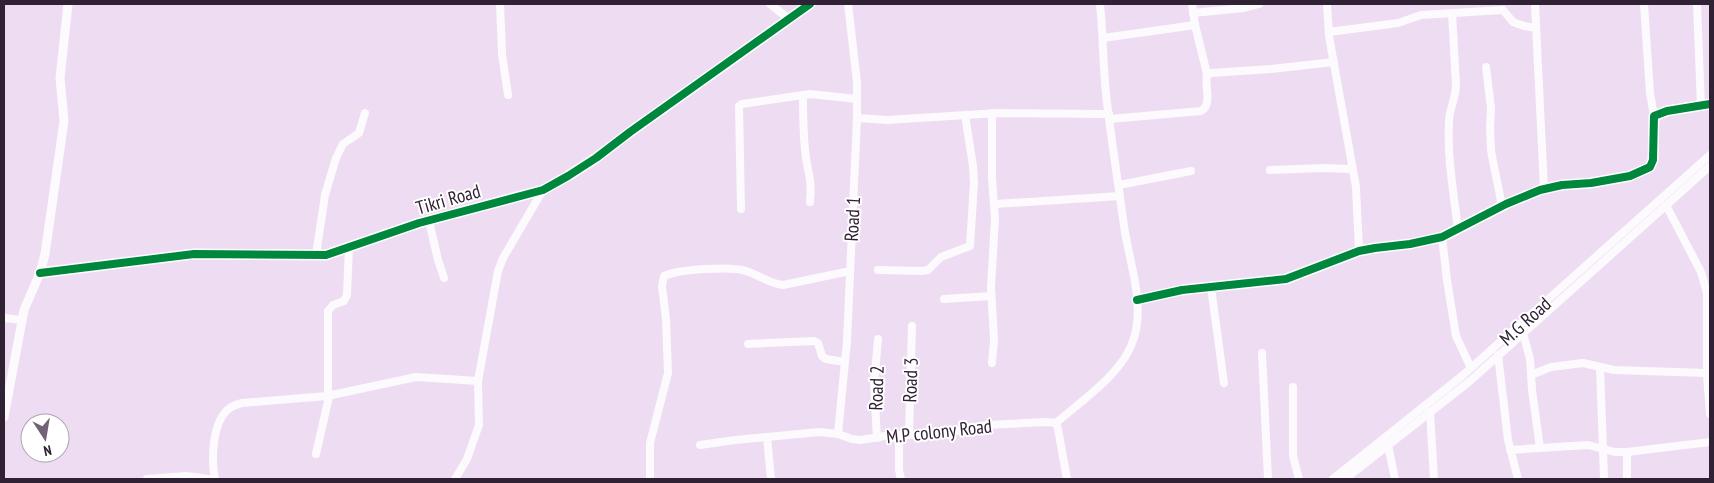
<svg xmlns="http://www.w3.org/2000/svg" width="1714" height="483" viewBox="0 0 1714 483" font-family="'PT Sans Narrow',sans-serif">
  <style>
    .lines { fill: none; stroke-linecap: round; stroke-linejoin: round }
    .minor { stroke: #fcfafd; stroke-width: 8 }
    .tertiary { stroke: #fcfafd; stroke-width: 9 }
    .cycleway-casing { stroke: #fff; stroke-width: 11 }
    .cycleway { stroke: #00873e; stroke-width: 8 }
    .labels { text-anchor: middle; stroke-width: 4; stroke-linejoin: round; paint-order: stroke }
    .street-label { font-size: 19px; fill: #302134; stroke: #fff }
  </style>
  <rect width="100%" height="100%" fill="#eddcf2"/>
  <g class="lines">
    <!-- minor -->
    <g class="minor">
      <path d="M 500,4 L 502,54 L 508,95"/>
      <path d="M 770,4 L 789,19"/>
      <path d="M 1192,4 L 1195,25 L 1207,74"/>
      <path d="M 1327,4 L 1329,36 L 1356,187 L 1359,251"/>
      <path d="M 1535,4 L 1544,189"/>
      <path d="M 1644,4 L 1650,93 L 1654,116"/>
      <path d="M 1697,4 L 1701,106"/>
      <path d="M 1193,13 L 1244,8 L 1259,4"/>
      <path d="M 1452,13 L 1456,85 C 1456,98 1449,109 1449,122 C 1447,157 1454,195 1458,230"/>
      <path d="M 1329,32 L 1398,23 L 1421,15 L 1503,10 L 1513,22 L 1524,26 L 1536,28"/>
      <path d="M 1103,38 L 1195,25"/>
      <path d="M 1486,67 L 1491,108 L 1490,128 L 1491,151 L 1502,206"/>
      <path d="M 803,95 C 803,116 803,137 806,158 C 809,176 812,183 810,202"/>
      <path d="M 992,113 L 992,178 L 995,219 L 991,287 L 994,339 L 992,363"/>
      <path d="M 857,118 L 887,120 L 998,113 L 1109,114"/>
      <path d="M 1110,119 L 1201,111 C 1213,104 1204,86 1207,74 L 1211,73 L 1271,69 L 1334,62"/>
      <path d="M 1270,170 L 1323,168 L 1351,169"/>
      <path d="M 1119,185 L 1191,171"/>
      <path d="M 995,204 L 1120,196"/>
      <path d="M 1666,205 L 1701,272 L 1707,293 L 1707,376 L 1710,414"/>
      <path d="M 741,209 L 739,106 L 742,104 L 810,94 L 857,99"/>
      <path d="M 429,221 L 438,260 L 444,278"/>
      <path d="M 1442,237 L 1447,280 L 1456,336 L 1471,368"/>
      <path d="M 316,255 L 325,195 L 336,158 L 343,144 L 359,133 L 365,113"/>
      <path d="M 878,270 L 922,271 L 928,270 L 941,257 L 970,246 L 974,183 L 973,166 L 965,115"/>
      <path d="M 1211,287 L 1224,383"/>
      <path d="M 944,299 L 991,296"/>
      <path d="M 1137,300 L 1182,290 L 1286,279 L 1359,251 L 1375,248 L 1410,244 L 1442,237 L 1506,204 L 1540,190 L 1562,185 L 1591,183 L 1630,176 L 1650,167 L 1653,160 L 1654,116 L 1667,111 L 1710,104"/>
      <path d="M 4,318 L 22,320"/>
      <path d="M 1523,333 L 1530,359 L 1532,390 L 1540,448"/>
      <path d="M 748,344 L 814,341 L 818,343 L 822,356 L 826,359 L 845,362"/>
      <path d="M 1262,353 L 1268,479"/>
      <path d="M 1498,355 L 1508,440 L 1518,479"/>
      <path d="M 1600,367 L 1604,479"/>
      <path d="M 1531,375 L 1551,367 L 1583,363 L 1614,370 L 1707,373"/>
      <path d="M 1293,387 L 1293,456 L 1299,479"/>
      <path d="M 1430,412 L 1434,479"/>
      <path d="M 1056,423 C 1082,400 1124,373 1134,338 C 1145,303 1129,261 1124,226 C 1118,182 1111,138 1106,94 C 1103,64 1103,34 1100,4"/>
      <path d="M 838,434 L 847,341 L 857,118 L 857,82 L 848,4"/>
      <path d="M 899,435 L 899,470 L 901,479"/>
      <path d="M 909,435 L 912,326"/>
      <path d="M 767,437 L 771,479"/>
      <path d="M 877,438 L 874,385 L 878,339"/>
      <path d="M 700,445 L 735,440 L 819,432 L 838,434 L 852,439 L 861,440 L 885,436 L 940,434 L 987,425 L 1047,422 L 1056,423 L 1058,429 L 1067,479"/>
      <path d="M 1388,445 L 1395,479"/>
      <path d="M 1510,450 L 1588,445 L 1615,452 L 1627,452 L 1710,442"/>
      <path d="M 316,454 L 328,401 L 328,311 L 333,305 L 344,301 L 347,295 L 349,247"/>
      <path d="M 147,479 L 186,476 L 209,479"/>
      <path d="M 215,479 C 211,460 212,420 230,408 C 234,405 238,404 242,403 L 327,396 L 416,377 L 478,381"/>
      <path d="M 455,479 L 467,459 L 479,425 L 478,381 L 498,271 L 503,258 L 543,190"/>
      <path d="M 650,479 L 650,443 L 668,373 L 666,319 L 662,286 L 664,276 C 679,269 731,266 746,271 C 759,275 770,284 783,285 L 850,271"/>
      <path d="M 1333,479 L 1462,376 L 1710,155"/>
      <path d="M 1345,479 L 1470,381 L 1710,166"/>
      <path d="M 1627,479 L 1627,452"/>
    </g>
    <!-- tertiary -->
    <g class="tertiary">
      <path d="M 40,273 L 194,254 L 326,255 L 419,223 L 543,190 L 568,176 L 596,158 L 630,132 L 810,4"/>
      <path d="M 4,417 L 24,310 L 40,273 L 45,254 L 64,121 L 60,78 L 68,4"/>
    </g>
    <!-- cycleway casing -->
    <g class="cycleway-casing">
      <g id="cycleway">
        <path d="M 40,273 L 194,254 L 326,255 L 419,223 L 543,190 L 568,176 L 596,158 L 630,132 L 810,4"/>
        <path d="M 1137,300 L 1182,290 L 1286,279 L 1359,251 L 1375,248 L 1410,244 L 1442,237 L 1506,204 L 1540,190 L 1562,185 L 1591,183 L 1630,176 L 1650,167 L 1653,160 L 1654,116 L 1667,111 L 1710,104"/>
      </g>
    </g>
    <!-- cycleway -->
    <use href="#cycleway" class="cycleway"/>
  </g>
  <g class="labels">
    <!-- street labels -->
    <g class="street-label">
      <text transform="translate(448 199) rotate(-16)" y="7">Tikri Road</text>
      <text transform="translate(852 219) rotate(-87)" y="7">Road 1</text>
      <text transform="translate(1525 321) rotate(-42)" y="7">M.G Road</text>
      <text transform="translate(910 380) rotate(-88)" y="7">Road 3</text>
      <text transform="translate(876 388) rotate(-88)" y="7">Road 2</text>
      <text transform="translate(939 431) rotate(-6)" y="7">M.P colony Road</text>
    </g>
  </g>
  <!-- border -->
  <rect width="1714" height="483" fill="none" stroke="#302134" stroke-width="10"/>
  <!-- north arrow -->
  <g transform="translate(45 438) rotate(168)"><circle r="24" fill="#ffffff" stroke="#aca6ae"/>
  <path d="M0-4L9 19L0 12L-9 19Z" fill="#726276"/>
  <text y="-8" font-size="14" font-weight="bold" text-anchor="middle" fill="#302134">N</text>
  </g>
</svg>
